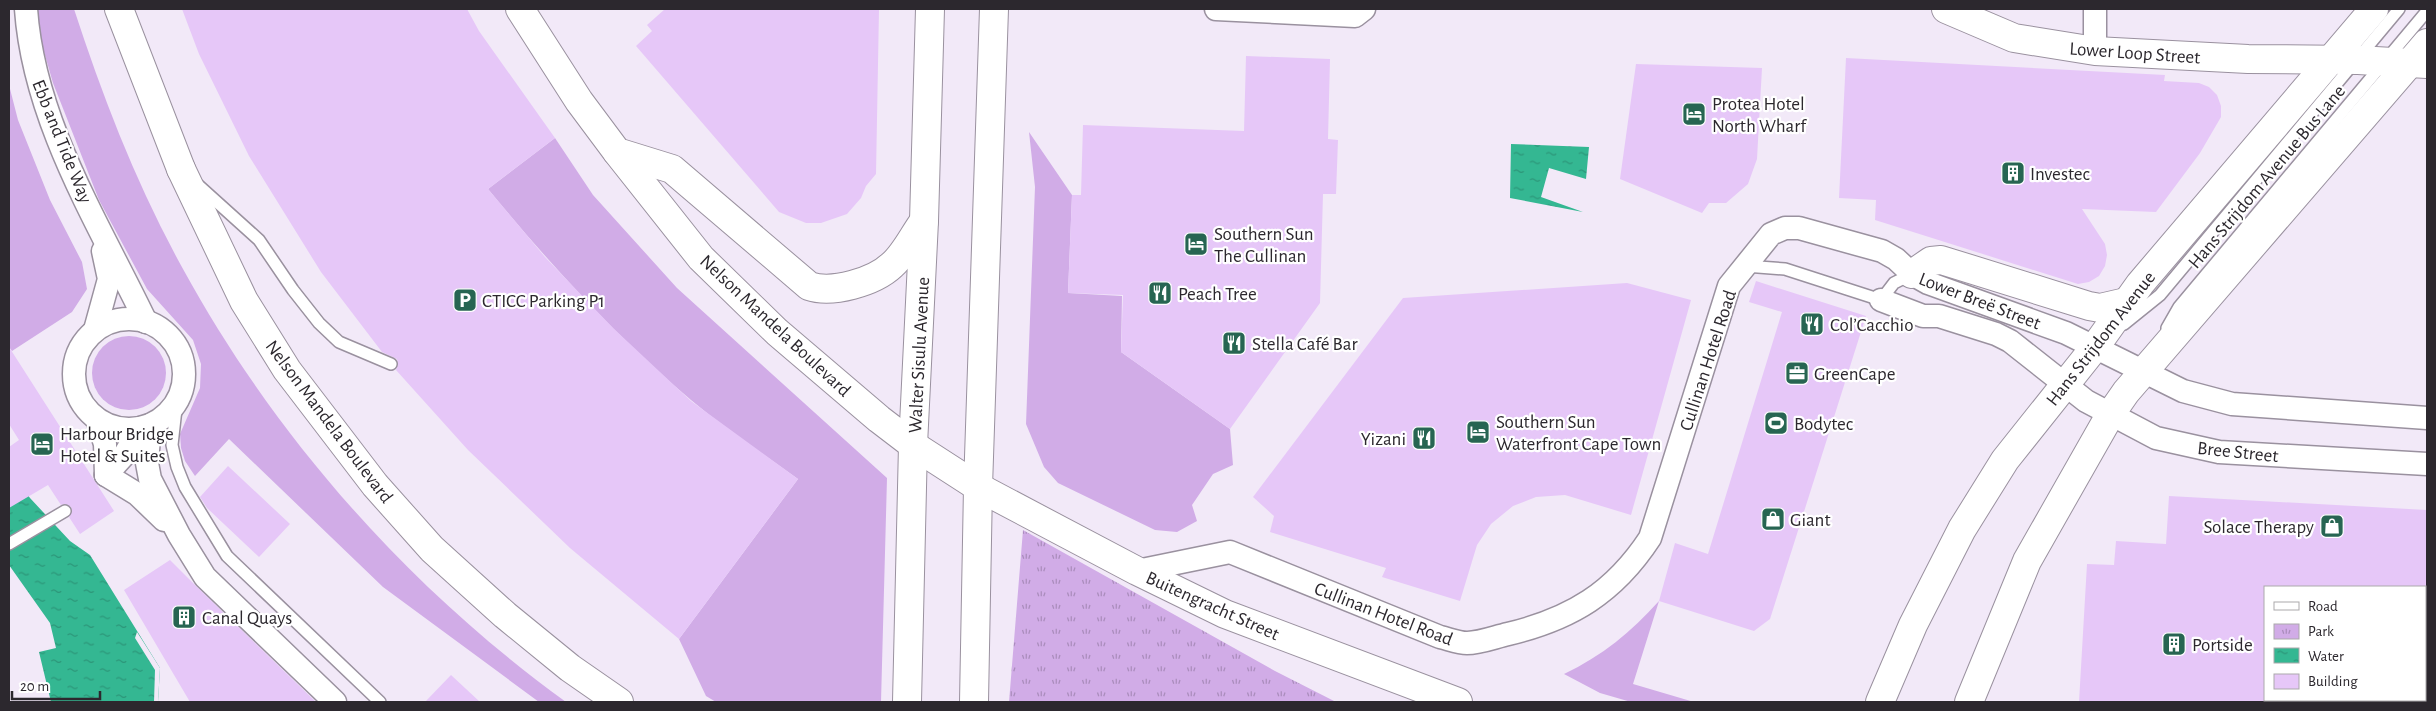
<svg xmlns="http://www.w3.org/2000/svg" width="2436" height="711" viewBox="0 0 2436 711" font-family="'Alegreya Sans',sans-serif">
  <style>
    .grass { fill: #d1ace7 }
    .park { fill: url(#park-tufts) }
    .water { fill: url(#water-ripples) }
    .pier { fill: #f2e9f8 }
    .building { fill: #e6c7f8 }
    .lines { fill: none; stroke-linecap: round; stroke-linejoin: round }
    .service-casing { stroke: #9a919f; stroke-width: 14 }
    .minor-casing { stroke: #9a919f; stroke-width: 25 }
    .tertiary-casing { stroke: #9a919f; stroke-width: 30 }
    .secondary-casing { stroke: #9a919f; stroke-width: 30 }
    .primary-casing { stroke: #9a919f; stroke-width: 30 }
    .motorway-casing { stroke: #9a919f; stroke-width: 30 }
    .service { stroke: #fff; stroke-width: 11 }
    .minor { stroke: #fff; stroke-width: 22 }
    .tertiary { stroke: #fff; stroke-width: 28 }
    .secondary { stroke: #fff; stroke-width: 28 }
    .primary { stroke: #fff; stroke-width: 28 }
    .motorway { stroke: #fff; stroke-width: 28 }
    .labels { text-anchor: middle; stroke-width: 4.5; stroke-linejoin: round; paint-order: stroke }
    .street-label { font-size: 19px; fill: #2c282e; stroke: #fff }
    .poi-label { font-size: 19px; fill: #2c282e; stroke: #fff; text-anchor: start }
  </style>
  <defs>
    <pattern id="park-tufts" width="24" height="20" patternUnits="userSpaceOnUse" patternTransform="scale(1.25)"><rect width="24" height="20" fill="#d1ace7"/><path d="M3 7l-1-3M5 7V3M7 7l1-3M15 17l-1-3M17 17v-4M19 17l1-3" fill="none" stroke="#aa8cbc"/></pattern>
    <pattern id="water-ripples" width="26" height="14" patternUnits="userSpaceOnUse" patternTransform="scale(1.25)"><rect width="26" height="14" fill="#34b792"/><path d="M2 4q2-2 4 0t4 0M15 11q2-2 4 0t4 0" fill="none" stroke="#2c9578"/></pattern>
  </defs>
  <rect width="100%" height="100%" fill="#f2e9f8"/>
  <!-- grass -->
  <g class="grass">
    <path d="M 36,9 L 74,9 C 103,98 137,186 183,269 C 276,439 410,589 566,702 L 539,702 L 383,587 L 229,439 L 195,476 L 185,461 L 181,448 L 180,434 L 200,388 L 201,364 L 193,340 L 147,289 L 99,200 L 53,83 L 36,24 Z"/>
    <path d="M 9,85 L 18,120 L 50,200 L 82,262 L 87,289 L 72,312 L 12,351 L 9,347 Z"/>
    <path d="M 1029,132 L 1072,195 L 1068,293 L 1122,296 L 1121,352 L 1230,429 L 1233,465 L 1213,474 L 1192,505 L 1197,521 L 1177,532 L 1155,530 L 1058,483 L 1044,467 L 1026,424 L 1035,187 Z"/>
    <path d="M 555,138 L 593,195 L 677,288 L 887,478 L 881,702 L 716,702 L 706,696 L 679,639 L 798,479 C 762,453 724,428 691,400 C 616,337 550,264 488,189 Z"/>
    <circle cx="129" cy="373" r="37"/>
    <path d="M 1659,601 L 1633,684 L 1694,702 L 1631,702 L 1600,693 L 1564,674 C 1602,656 1631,632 1659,601 Z"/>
  </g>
  <!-- park -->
  <path class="park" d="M 1023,530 L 1275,671 L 1336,702 L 1009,702 Z"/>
  <!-- water -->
  <g class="water">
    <path d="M 1511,144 L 1589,147 L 1586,179 L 1549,168 L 1541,197 L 1583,212 L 1510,198 Z"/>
    <path d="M 9,469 L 30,498 L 70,541 L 90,555 L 160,668 L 158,702 L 51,702 L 39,652 L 56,648 L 50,623 L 9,565 Z"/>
  </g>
  <!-- pier -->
  <path class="pier" d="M 137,632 L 160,668 L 158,702 L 154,702 L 155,670 L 135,638 Z"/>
  <!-- building -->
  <g class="building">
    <path d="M 182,9 L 467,9 L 479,31 L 555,138 L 488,189 L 545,257 L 613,328 L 691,401 L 798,479 L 679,639 L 570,548 L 468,450 L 396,370 L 398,364 L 397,359 L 382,352 L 321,272 L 249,156 L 199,54 Z"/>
    <path d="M 665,9 L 879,9 L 876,174 L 866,186 L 861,198 L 847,214 L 821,223 L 806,223 L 779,212 L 636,46 L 652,31 L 647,25 Z"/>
    <path d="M 1246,56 L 1330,59 L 1328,139 L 1338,140 L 1336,194 L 1323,194 L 1320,303 L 1230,429 L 1121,352 L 1123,295 L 1068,293 L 1072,195 L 1081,195 L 1083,125 L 1244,131 Z"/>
    <path d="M 1846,58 L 2165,75 L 2164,81 L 2199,83 L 2209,87 L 2217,95 L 2221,106 L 2221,117 L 2200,153 L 2156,212 L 2082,209 L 2105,244 L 2107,255 L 2105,266 L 2099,276 L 2089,282 L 2078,284 L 1875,220 L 1876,200 L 1839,198 Z"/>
    <path d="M 1636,64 L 1762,68 L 1757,159 L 1748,184 L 1726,203 L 1709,203 L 1702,213 L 1620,179 Z"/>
    <path d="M 1756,281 L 1866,316 L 1770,619 L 1754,631 L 1659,601 L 1675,543 L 1708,554 L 1782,312 L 1749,302 Z"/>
    <path d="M 1627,283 L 1691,300 L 1631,515 L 1565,495 L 1536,497 L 1513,506 L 1491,524 L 1477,545 L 1460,601 L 1382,577 L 1386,568 L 1270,532 L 1274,516 L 1253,497 L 1403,298 Z"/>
    <path d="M 9,347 L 114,511 L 80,534 L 69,517 L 72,511 L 71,507 L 65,504 L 61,505 L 48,485 L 9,508 L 9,447 L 19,440 L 9,424 Z"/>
    <path d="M 228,466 L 290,524 L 259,557 L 207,508 L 200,497 Z"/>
    <path d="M 2169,496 L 2427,510 L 2427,587 L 2265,587 L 2265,702 L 2079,702 L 2087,564 L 2114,565 L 2116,541 L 2166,544 Z"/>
    <path d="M 170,560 L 196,586 L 316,702 L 190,702 L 124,590 Z"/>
    <path d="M 451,675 L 480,702 L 425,702 Z"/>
  </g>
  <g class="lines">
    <!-- service casing -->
    <g class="service-casing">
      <g id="service">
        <path d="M 198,185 L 259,240 L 293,290 L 319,323 L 339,342 L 391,364"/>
        <path d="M 1745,266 L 1785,269 L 1881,300 L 1894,283 L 1912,274"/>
        <path d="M 2124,324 L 2160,295 L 2399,9"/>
        <path d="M 2167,328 L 2179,307 L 2427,11"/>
        <path d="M 177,400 L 172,445 L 177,467 L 185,487 L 227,556 L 380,702"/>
        <path d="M 9,544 L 65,511"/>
      </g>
    </g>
    <!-- minor casing -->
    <g class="minor-casing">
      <g id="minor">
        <path d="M 26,9 C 34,122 98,222 146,322"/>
        <path d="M 1216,9 L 1355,16 L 1364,9"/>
        <path d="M 2095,51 L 2095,9"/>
        <path d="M 1881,300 L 1923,316 L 1939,316 L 1996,334 L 2010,341 L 2086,401 L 2156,438 L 2219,452 L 2427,464"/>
        <circle cx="129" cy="374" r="55"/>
        <path d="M 95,330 L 109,279 L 103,251"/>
        <path d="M 97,419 L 105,444 L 106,475"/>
        <path d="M 150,425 L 147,463 L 150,479 L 179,535 L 205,577 L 335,702"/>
        <path d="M 106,475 L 137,494 L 164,520"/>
        <path d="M 106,475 L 125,454 L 140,428"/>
        <path d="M 1137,571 L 1230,552 L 1440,637 C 1449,639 1458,643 1467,643 C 1480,643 1495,637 1508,634 C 1571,619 1614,593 1650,538 L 1729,286 L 1771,234 L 1785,228 L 1799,228 L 1882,251 L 1896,259 L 1912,274 L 1928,283 L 2066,333 L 2183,391 L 2232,404 L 2427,418"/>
      </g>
    </g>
    <!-- tertiary casing -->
    <g class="tertiary-casing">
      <g id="tertiary">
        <path d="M 1946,9 L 2014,38 L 2095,51 L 2248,59 L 2358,60 L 2427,64"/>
        <path d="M 907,702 L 913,445 L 924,221 L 930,9"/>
        <path d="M 974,702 L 978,487 L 994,9"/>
      </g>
    </g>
    <!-- secondary casing -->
    <g class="secondary-casing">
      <g id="secondary">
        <path d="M 1912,274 L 1931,261 L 1941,260 L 2089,306 L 2100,308 L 2126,302"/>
        <path d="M 1880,702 L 1913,625 L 1962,529 L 2005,460 L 2095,347 L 2140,284 L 2374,9"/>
        <path d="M 1969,702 L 2027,561 L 2110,415 L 2126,392 L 2427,43"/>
      </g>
    </g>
    <!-- primary casing -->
    <g class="primary-casing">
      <g id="primary">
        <path d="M 617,152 L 701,258 L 777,332 L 879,419 L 913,445 L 978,487 L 1137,571 L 1225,614 L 1458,702"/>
        <path d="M 181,169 L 244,301 L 287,370 L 375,485 L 432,549 L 505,615 L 570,668 L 619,702"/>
      </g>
    </g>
    <!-- motorway casing -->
    <g class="motorway-casing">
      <g id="motorway">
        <path d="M 119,9 L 181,169"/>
        <path d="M 520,9 L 579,101 L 617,152 L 672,169 L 809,286 C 832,294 874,282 892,265 C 905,254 914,234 924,221"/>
      </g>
    </g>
    <!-- service -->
    <use href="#service" class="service"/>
    <!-- minor -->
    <use href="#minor" class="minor"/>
    <!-- tertiary -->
    <use href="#tertiary" class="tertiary"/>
    <!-- secondary -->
    <use href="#secondary" class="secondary"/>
    <!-- primary -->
    <use href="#primary" class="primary"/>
    <!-- motorway -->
    <use href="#motorway" class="motorway"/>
  </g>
  <!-- icons -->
  <defs>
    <g id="hotel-square" transform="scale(1.25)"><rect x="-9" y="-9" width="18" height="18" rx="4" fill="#276552" stroke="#fff"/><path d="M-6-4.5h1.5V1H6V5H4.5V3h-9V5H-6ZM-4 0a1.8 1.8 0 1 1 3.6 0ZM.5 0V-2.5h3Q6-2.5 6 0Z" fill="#fff"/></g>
    <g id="building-square" transform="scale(1.25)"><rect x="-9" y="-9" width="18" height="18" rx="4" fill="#276552" stroke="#fff"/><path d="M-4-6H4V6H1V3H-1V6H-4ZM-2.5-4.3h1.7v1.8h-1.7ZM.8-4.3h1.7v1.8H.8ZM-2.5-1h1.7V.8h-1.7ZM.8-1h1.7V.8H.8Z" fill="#fff"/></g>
    <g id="restaurant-square" transform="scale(1.25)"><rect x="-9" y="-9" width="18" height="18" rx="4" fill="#276552" stroke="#fff"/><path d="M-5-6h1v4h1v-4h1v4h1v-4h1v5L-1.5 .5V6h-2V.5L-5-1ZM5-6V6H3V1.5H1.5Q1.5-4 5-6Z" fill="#fff"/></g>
    <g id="parking-square" transform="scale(1.25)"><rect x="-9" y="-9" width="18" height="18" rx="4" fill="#276552" stroke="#fff"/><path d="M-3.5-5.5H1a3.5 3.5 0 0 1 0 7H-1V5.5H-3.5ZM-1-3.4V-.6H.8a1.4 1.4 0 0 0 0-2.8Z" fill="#fff"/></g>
    <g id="office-square" transform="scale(1.25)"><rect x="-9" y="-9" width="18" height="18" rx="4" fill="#276552" stroke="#fff"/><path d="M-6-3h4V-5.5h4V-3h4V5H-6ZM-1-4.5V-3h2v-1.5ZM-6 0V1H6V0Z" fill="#fff"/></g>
    <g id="stadium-square" transform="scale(1.25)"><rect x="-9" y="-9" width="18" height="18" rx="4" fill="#276552" stroke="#fff"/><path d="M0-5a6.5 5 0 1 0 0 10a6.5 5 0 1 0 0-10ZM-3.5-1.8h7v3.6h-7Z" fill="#fff"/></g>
    <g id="shop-square" transform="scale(1.25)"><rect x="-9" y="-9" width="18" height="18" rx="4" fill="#276552" stroke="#fff"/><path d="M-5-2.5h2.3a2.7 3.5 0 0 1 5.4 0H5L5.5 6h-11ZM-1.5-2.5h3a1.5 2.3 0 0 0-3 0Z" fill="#fff"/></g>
  </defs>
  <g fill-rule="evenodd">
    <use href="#hotel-square" x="1694" y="114"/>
    <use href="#building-square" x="2013" y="173"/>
    <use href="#hotel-square" x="1196" y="244"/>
    <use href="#restaurant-square" x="1160" y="293"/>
    <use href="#parking-square" x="465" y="300"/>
    <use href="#restaurant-square" x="1812" y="324"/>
    <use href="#restaurant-square" x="1234" y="343"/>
    <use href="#office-square" x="1797" y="373"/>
    <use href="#stadium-square" x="1776" y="423"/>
    <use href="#hotel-square" x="1478" y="432"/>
    <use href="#restaurant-square" x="1424" y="438"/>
    <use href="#hotel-square" x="42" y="444"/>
    <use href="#shop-square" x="1773" y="519"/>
    <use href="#shop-square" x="2332" y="526"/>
    <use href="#building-square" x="184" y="617"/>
    <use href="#building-square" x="2174" y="644"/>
  </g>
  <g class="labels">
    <!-- street labels -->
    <g class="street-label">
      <text transform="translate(2135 52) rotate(4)" y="7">Lower Loop Street</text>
      <text transform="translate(63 141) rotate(68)" y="7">Ebb and Tide Way</text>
      <text transform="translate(2266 176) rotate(-50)" y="7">Hans Strijdom Avenue Bus Lane</text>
      <text transform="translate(1980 300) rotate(21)" y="7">Lower Breë Street</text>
      <text transform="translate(776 325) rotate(43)" y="7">Nelson Mandela Boulevard</text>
      <text transform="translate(2100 338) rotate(-52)" y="7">Hans Strijdom Avenue</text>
      <text transform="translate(918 355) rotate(-87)" y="7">Walter Sisulu Avenue</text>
      <text transform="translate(1707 360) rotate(-72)" y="7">Cullinan Hotel Road</text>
      <text transform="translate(330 421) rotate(53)" y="7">Nelson Mandela Boulevard</text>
      <text transform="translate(2238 451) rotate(6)" y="7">Bree Street</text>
      <text transform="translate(1213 605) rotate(24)" y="7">Buitengracht Street</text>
      <text transform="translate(1384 613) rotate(21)" y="7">Cullinan Hotel Road</text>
    </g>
    <!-- poi labels -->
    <g class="poi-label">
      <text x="1712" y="110">Protea Hotel<tspan x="1712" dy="22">North Wharf</tspan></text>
      <text x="2030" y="180">Investec</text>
      <text x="1214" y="240">Southern Sun<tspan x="1214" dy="22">The Cullinan</tspan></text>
      <text x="1178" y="300">Peach Tree</text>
      <text x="482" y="307">CTICC Parking P1</text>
      <text x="1830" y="331">Col’Cacchio</text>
      <text x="1252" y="350">Stella Café Bar</text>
      <text x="1814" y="380">GreenCape</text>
      <text x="1496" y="428">Southern Sun<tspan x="1496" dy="22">Waterfront Cape Town</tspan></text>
      <text x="1794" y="430">Bodytec</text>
      <text x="60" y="440">Harbour Bridge<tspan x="60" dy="22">Hotel &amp; Suites</tspan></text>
      <text x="1406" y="445" text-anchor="end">Yizani</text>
      <text x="1790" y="526">Giant</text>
      <text x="2314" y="533" text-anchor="end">Solace Therapy</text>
      <text x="202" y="624">Canal Quays</text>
      <text x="2192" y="651">Portside</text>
    </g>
  </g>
  <!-- border -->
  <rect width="2436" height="711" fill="none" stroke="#2c282e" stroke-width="20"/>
  <!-- legend -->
  <rect x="2264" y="586" width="162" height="115" fill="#ffffff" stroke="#aba9ab"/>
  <rect x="2274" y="602" width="25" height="8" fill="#ffffff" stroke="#aba9ab"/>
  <text x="2308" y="611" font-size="15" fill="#2c282e">Road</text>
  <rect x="2274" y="624" width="25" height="15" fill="url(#park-tufts)" stroke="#aba9ab"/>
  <text x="2308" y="636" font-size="15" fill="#2c282e">Park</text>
  <rect x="2274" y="648" width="25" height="15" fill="url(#water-ripples)" stroke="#aba9ab"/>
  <text x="2308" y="661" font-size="15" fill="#2c282e">Water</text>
  <rect x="2274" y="674" width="25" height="15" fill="#e6c7f8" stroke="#aba9ab"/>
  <text x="2308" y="686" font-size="15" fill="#2c282e">Building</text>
  <!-- scale -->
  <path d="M12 691v8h88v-8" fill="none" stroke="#2c282e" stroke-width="2.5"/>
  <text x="20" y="691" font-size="15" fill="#2c282e" stroke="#ffffff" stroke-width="4" paint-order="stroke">20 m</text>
</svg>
